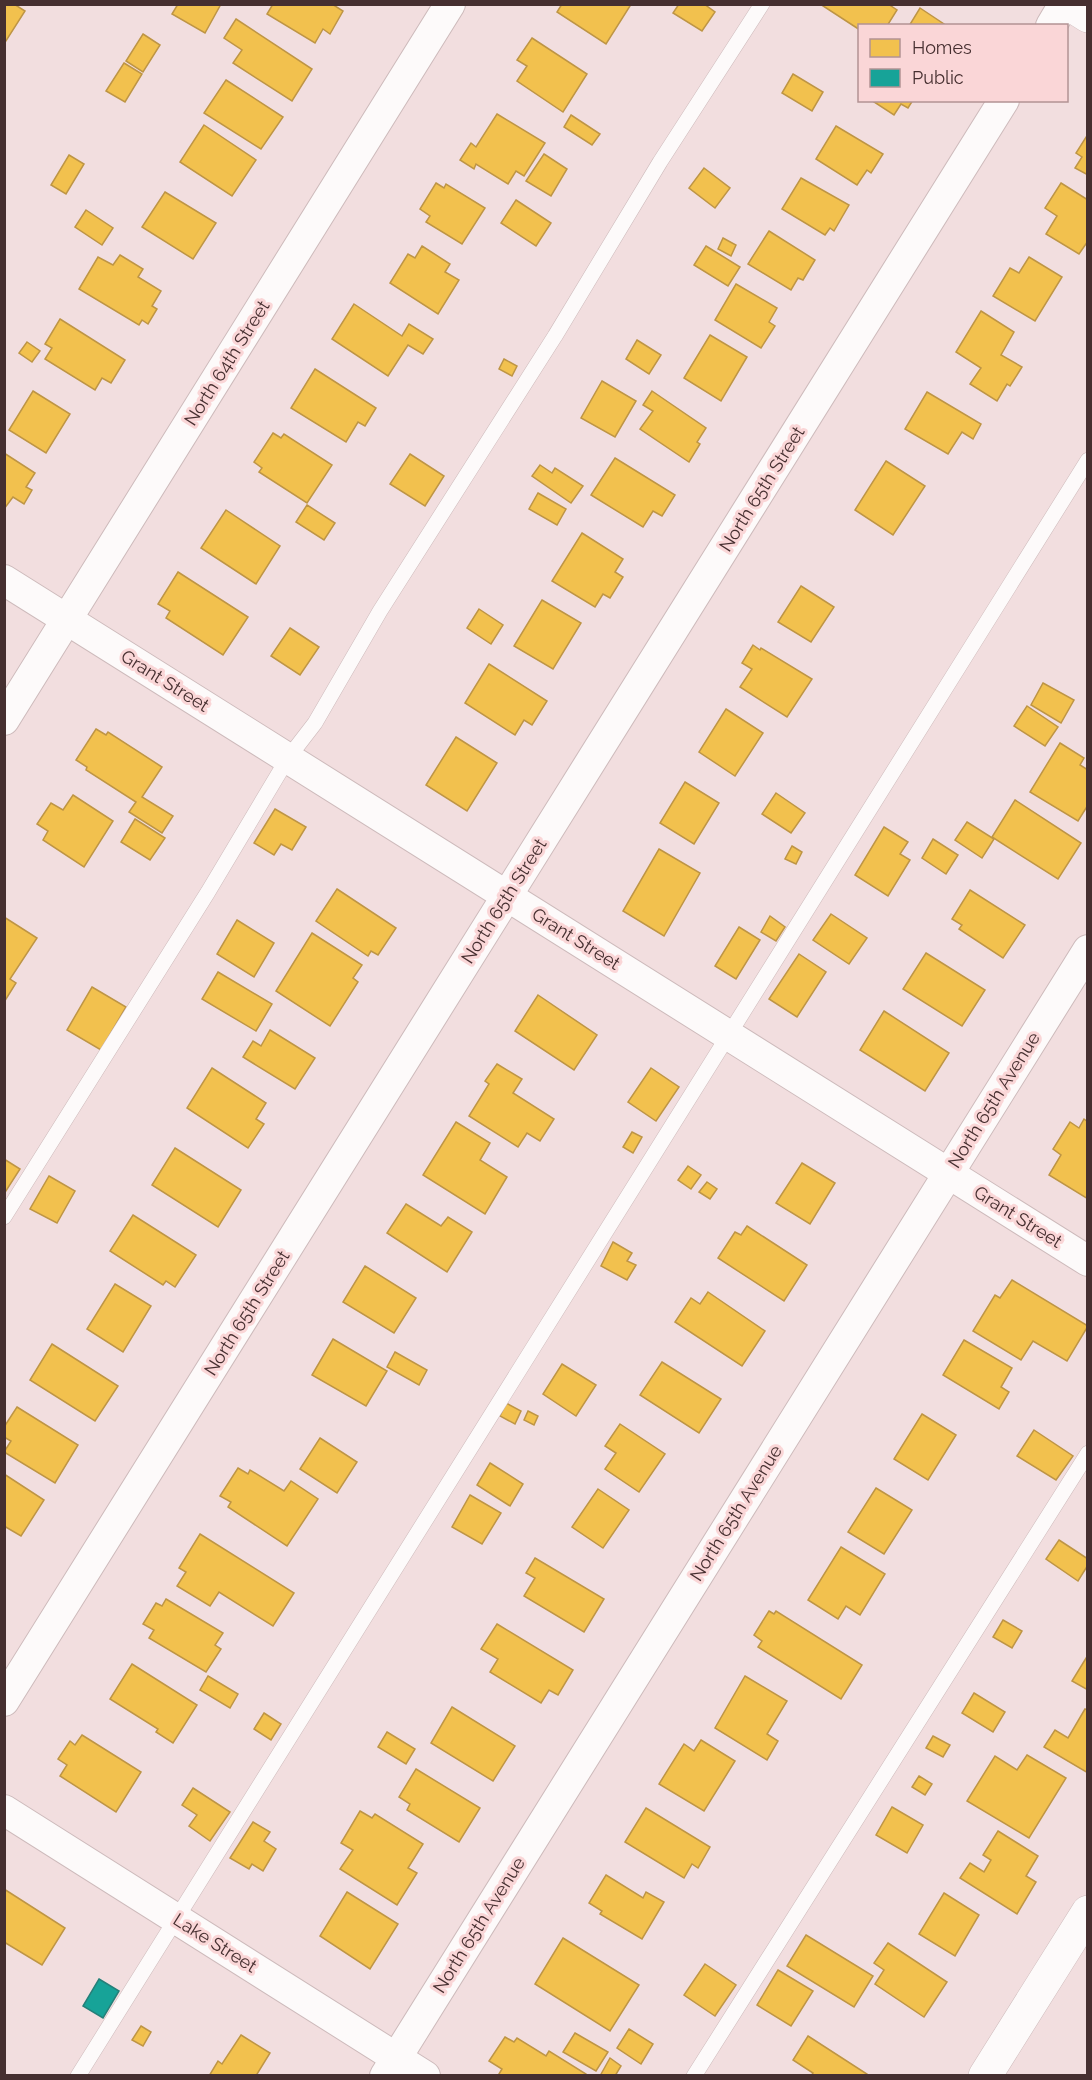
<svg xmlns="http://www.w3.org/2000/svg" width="1092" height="2080" viewBox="0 0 1092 2080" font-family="Raleway,sans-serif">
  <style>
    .homes { fill: #f2c14e; stroke: #be9545; stroke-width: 1.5 }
    .public { fill: #17a398; stroke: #258079; stroke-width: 1.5 }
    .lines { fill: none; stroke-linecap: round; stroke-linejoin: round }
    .service-casing { stroke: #cdbabb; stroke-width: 16 }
    .minor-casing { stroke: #cdbabb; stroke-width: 32 }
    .tertiary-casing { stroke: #cdbabb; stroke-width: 34 }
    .secondary-casing { stroke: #cdbabb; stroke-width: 34 }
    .service { stroke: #fdfafa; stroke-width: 15 }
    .minor { stroke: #fdfafa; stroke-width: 30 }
    .tertiary { stroke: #fdfafa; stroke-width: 33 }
    .secondary { stroke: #fdfafa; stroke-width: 33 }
    .labels { text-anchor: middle; stroke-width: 6; stroke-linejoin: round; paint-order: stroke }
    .street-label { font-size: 18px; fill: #462f30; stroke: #fad6d7 }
  </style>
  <rect width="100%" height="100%" fill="#f2dedf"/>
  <!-- homes -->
  <g class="homes">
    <path d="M 4,4 L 14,4 L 25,11 L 4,44 Z"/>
    <path d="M 178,4 L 221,4 L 205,33 L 172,14 Z"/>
    <path d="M 273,4 L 332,4 L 343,11 L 330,34 L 323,29 L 315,43 L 267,14 Z"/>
    <path d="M 562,4 L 627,4 L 630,6 L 606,44 L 557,12 Z"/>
    <path d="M 679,4 L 704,4 L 715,12 L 702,31 L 673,13 Z"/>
    <path d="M 820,4 L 888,4 L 897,10 L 887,26 L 860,26 L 860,30 Z"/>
    <path d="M 920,8 L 947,26 L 909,26 Z"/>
    <path d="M 236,19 L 312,69 L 292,101 L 233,63 L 242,50 L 224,38 Z"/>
    <path d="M 143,34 L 160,45 L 143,72 L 126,61 Z"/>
    <path d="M 532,38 L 587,74 L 563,112 L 517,81 L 527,66 L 517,60 Z"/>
    <path d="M 124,63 L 142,74 L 125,102 L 106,91 Z"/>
    <path d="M 793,74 L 823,92 L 812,111 L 782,93 Z"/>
    <path d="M 226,80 L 283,117 L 261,149 L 204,113 Z"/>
    <path d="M 871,100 L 913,100 L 908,108 L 901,104 L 894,115 Z"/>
    <path d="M 497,114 L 545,143 L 524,176 L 516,171 L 508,184 L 476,164 L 474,169 L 460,160 L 471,143 L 476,147 Z"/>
    <path d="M 571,115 L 600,134 L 592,145 L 564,127 Z"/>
    <path d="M 204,125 L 256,160 L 232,196 L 180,162 Z"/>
    <path d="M 836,126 L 883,154 L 871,173 L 867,170 L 857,185 L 816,159 Z"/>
    <path d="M 1088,134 L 1088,175 L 1075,168 L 1082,157 L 1076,153 Z"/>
    <path d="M 544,154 L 567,169 L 551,196 L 526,181 Z"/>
    <path d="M 69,155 L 84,164 L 66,194 L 51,185 Z"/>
    <path d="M 704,168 L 730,188 L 715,208 L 689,188 Z"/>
    <path d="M 801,178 L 849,205 L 834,231 L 830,228 L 825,235 L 782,209 Z"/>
    <path d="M 436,183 L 444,188 L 446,184 L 485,208 L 462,244 L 426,222 L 430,216 L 420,209 Z"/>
    <path d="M 1061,183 L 1088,200 L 1088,241 L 1079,254 L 1046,234 L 1057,216 L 1045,208 Z"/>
    <path d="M 165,192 L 216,223 L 193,259 L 142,227 Z"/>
    <path d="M 516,200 L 551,223 L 536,246 L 501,223 Z"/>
    <path d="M 86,210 L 113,228 L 102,245 L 75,227 Z"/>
    <path d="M 769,231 L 815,260 L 803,280 L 798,278 L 791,290 L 748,264 Z"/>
    <path d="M 723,238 L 736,245 L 731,256 L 718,249 Z"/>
    <path d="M 422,246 L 450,264 L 445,272 L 459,280 L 438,314 L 390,283 L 408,254 L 415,258 Z"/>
    <path d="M 706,246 L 740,267 L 728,286 L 694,265 Z"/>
    <path d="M 120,255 L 143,269 L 138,277 L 161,291 L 152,306 L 157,309 L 148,324 L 142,320 L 139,325 L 79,289 L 98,257 L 113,265 Z"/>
    <path d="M 1029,257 L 1062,277 L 1035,321 L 993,296 L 1010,268 L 1019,273 Z"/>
    <path d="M 736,284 L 777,308 L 769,322 L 775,326 L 761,348 L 715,320 Z"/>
    <path d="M 354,304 L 402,336 L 409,324 L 433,339 L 423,354 L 408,345 L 388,376 L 332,339 Z"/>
    <path d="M 981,311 L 1014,332 L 1001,355 L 1022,367 L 1010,386 L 1007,384 L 997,401 L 970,384 L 981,368 L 956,352 Z"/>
    <path d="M 60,319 L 125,360 L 111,383 L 102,378 L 95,390 L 45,359 L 52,348 L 45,344 Z"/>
    <path d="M 710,335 L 747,357 L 721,401 L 684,378 Z"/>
    <path d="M 637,340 L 661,355 L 649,374 L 626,359 Z"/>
    <path d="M 27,342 L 40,351 L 32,362 L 19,353 Z"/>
    <path d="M 504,359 L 517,366 L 512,376 L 499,369 Z"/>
    <path d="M 315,369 L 376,408 L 365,426 L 358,422 L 346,442 L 291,408 Z"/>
    <path d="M 602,381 L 636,401 L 615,437 L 581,418 Z"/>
    <path d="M 33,391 L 70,414 L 46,453 L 9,430 Z"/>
    <path d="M 652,391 L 706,428 L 697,442 L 700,444 L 689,462 L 640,429 L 653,411 L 643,405 Z"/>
    <path d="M 927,392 L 981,424 L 973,439 L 962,432 L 948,454 L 905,429 Z"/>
    <path d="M 273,433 L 281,438 L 284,434 L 332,465 L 307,503 L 259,472 L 262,468 L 254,462 Z"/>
    <path d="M 4,453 L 35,473 L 26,487 L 32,490 L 24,504 L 13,497 L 4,509 Z"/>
    <path d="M 410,454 L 444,476 L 425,506 L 390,484 Z"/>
    <path d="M 615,458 L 675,495 L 662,516 L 653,511 L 643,527 L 591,495 Z"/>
    <path d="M 886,461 L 925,486 L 893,535 L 855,510 Z"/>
    <path d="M 540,465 L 552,473 L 555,468 L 583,486 L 571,503 L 532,476 Z"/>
    <path d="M 538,493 L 566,509 L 557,525 L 529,509 Z"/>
    <path d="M 307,505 L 335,523 L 324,540 L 296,522 Z"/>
    <path d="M 226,510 L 280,546 L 256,584 L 201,548 Z"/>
    <path d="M 582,533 L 623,559 L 615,572 L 623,577 L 610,598 L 603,594 L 595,607 L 552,581 Z"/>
    <path d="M 178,572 L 248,617 L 223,655 L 166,618 L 170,611 L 158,604 Z"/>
    <path d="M 801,586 L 834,607 L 811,642 L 778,622 Z"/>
    <path d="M 542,600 L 581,623 L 553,669 L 514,646 Z"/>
    <path d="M 479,609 L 503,625 L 491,644 L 467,628 Z"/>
    <path d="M 290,628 L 319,647 L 300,675 L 271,656 Z"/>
    <path d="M 753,645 L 760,650 L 761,648 L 812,679 L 787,717 L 740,687 L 752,669 L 742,663 Z"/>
    <path d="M 489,664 L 547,701 L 532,725 L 524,720 L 515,735 L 465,703 Z"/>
    <path d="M 1043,683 L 1074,700 L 1061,723 L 1031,705 Z"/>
    <path d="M 1027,706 L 1058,727 L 1045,746 L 1014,726 Z"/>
    <path d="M 726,709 L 763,733 L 735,776 L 699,752 Z"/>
    <path d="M 96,729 L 106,735 L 108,732 L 162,767 L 142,797 L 173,816 L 162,833 L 129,812 L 136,802 L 86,770 L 87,767 L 76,760 Z"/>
    <path d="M 456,737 L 497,763 L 467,811 L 426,785 Z"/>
    <path d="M 1060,743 L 1084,758 L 1080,765 L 1088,770 L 1088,805 L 1078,821 L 1030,792 Z"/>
    <path d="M 685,782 L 719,803 L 694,844 L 660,823 Z"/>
    <path d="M 776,793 L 805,813 L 791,833 L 762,814 Z"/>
    <path d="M 73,795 L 113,821 L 84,867 L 43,840 L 48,831 L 37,824 L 51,803 L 63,810 Z"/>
    <path d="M 1015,800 L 1081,843 L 1058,879 L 992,837 Z"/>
    <path d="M 275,809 L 306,827 L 292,850 L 281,844 L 274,855 L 254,843 Z"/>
    <path d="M 135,819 L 165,838 L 150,860 L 121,842 Z"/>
    <path d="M 967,822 L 994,839 L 982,858 L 955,840 Z"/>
    <path d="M 884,827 L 908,842 L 900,854 L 910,860 L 888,896 L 855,875 Z"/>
    <path d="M 933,839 L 958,855 L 946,874 L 922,858 Z"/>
    <path d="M 792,846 L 802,852 L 796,864 L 785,859 Z"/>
    <path d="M 659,849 L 700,873 L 664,936 L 623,911 Z"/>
    <path d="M 337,889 L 396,928 L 378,955 L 371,951 L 368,956 L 316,921 Z"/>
    <path d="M 970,890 L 1025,925 L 1003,958 L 959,929 L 962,925 L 952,919 Z"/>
    <path d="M 831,914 L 867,938 L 849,964 L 813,940 Z"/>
    <path d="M 770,916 L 785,927 L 776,941 L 761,932 Z"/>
    <path d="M 4,917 L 37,938 L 10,979 L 16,983 L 6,999 L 4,997 Z"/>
    <path d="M 237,920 L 274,943 L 254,977 L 217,954 Z"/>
    <path d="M 739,927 L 760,940 L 736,979 L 715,966 Z"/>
    <path d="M 312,933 L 362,965 L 353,978 L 358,982 L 330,1026 L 276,991 Z"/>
    <path d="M 926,953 L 985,990 L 962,1026 L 903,989 Z"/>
    <path d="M 799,954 L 826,972 L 797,1017 L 769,999 Z"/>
    <path d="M 218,972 L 272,1004 L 256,1031 L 202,999 Z"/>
    <path d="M 92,987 L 126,1007 L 101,1050 L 67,1030 Z"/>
    <path d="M 538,995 L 597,1035 L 574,1070 L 515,1031 Z"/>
    <path d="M 884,1011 L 949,1053 L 925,1091 L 860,1050 Z"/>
    <path d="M 270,1030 L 315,1058 L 295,1089 L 243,1057 L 253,1041 L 261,1046 Z"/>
    <path d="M 497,1064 L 522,1079 L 513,1093 L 554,1119 L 540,1141 L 527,1133 L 518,1147 L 469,1116 L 489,1084 L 485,1081 Z"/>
    <path d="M 212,1068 L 266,1103 L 256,1119 L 264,1124 L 248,1148 L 187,1108 Z"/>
    <path d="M 651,1068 L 679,1087 L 656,1121 L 628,1102 Z"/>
    <path d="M 1084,1119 L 1088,1122 L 1088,1199 L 1049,1175 L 1061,1155 L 1053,1149 L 1070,1122 L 1079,1128 Z"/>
    <path d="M 456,1122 L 490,1143 L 480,1160 L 507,1177 L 485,1214 L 423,1175 Z"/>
    <path d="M 632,1132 L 642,1137 L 633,1153 L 623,1147 Z"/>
    <path d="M 175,1148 L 241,1190 L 218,1227 L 152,1185 Z"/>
    <path d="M 4,1159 L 20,1169 L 4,1194 Z"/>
    <path d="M 802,1163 L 835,1183 L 810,1224 L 776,1203 Z"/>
    <path d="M 688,1166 L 701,1175 L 691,1189 L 678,1180 Z"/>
    <path d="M 49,1176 L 75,1191 L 57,1223 L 30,1209 Z"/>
    <path d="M 707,1182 L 717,1189 L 710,1199 L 699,1192 Z"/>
    <path d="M 406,1204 L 441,1226 L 448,1217 L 472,1232 L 447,1272 L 387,1233 Z"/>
    <path d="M 133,1215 L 196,1255 L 175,1287 L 166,1281 L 163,1285 L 110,1251 Z"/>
    <path d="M 747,1226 L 807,1265 L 784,1301 L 718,1258 L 735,1232 L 741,1235 Z"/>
    <path d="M 613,1242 L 632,1253 L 627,1261 L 636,1265 L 627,1280 L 601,1266 Z"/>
    <path d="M 365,1266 L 416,1298 L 394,1333 L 343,1302 Z"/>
    <path d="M 1012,1280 L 1088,1326 L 1067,1361 L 1033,1341 L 1021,1360 L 973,1331 L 995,1295 L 1000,1298 Z"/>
    <path d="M 115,1284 L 151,1306 L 123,1352 L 87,1329 Z"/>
    <path d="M 708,1292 L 765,1331 L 742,1366 L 675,1322 L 691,1298 L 700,1304 Z"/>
    <path d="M 333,1339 L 387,1371 L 366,1406 L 312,1375 Z"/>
    <path d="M 964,1340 L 1012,1368 L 1001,1387 L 1009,1392 L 999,1409 L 943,1375 Z"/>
    <path d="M 52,1344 L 118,1386 L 95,1421 L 30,1380 Z"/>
    <path d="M 395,1352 L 427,1370 L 419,1385 L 387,1367 Z"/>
    <path d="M 662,1362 L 721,1399 L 699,1433 L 640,1395 Z"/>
    <path d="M 562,1364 L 596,1385 L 576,1416 L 543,1394 Z"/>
    <path d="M 506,1403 L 521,1411 L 515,1424 L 500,1416 Z"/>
    <path d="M 17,1407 L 78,1445 L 55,1483 L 4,1452 L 11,1441 L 4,1437 L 4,1427 Z"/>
    <path d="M 528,1411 L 538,1416 L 534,1425 L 524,1420 Z"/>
    <path d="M 922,1414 L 956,1435 L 928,1480 L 894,1459 Z"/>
    <path d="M 620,1424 L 665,1454 L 639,1492 L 605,1469 L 616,1453 L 605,1446 Z"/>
    <path d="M 1034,1430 L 1073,1456 L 1056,1480 L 1017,1456 Z"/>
    <path d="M 320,1438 L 357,1462 L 337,1493 L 300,1469 Z"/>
    <path d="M 490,1463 L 523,1484 L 510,1506 L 477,1485 Z"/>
    <path d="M 238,1468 L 248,1474 L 250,1470 L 284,1491 L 291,1481 L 318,1499 L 287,1546 L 228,1507 L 231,1502 L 220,1496 Z"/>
    <path d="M 4,1474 L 44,1500 L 21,1536 L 4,1526 Z"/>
    <path d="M 876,1488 L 912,1510 L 884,1554 L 848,1532 Z"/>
    <path d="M 598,1489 L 629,1510 L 603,1548 L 572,1527 Z"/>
    <path d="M 470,1495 L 501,1513 L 482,1544 L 452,1527 Z"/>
    <path d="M 200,1534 L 294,1593 L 273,1626 L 219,1592 L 210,1606 L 177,1586 L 186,1572 L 179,1568 Z"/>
    <path d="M 1059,1540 L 1088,1559 L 1088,1565 L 1078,1581 L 1046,1559 Z"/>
    <path d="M 841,1547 L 885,1574 L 860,1615 L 846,1606 L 838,1619 L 808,1600 Z"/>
    <path d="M 535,1558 L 604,1599 L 584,1632 L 524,1596 L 535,1578 L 526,1573 Z"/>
    <path d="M 166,1599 L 223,1633 L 215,1645 L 221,1649 L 206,1672 L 149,1638 L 154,1630 L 143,1624 L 156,1603 L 162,1606 Z"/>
    <path d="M 769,1611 L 774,1614 L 776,1611 L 862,1665 L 841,1699 L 758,1647 L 762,1641 L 754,1635 Z"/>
    <path d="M 1003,1620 L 1022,1631 L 1012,1648 L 993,1637 Z"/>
    <path d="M 497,1624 L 573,1670 L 558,1695 L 549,1690 L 541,1703 L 490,1672 L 498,1659 L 481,1649 Z"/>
    <path d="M 1088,1655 L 1088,1690 L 1072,1681 Z"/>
    <path d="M 132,1664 L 197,1705 L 173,1743 L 156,1732 L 158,1729 L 110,1699 Z"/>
    <path d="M 208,1676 L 238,1694 L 230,1708 L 200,1690 Z"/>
    <path d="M 745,1676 L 787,1701 L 767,1734 L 778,1741 L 767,1760 L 715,1728 Z"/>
    <path d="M 974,1693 L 1005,1712 L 993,1732 L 962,1713 Z"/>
    <path d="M 452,1707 L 515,1746 L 493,1781 L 431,1743 Z"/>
    <path d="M 1085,1709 L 1088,1710 L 1088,1773 L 1044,1747 L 1055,1730 L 1068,1738 Z"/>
    <path d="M 264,1713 L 281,1724 L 271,1740 L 254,1729 Z"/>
    <path d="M 387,1732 L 415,1749 L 406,1764 L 378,1747 Z"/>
    <path d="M 82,1735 L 141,1772 L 116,1812 L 60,1776 L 67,1765 L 58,1759 L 70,1741 L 75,1745 Z"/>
    <path d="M 933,1736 L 950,1745 L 943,1757 L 926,1748 Z"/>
    <path d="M 701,1740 L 735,1761 L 704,1811 L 659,1784 L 684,1744 L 694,1751 Z"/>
    <path d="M 1027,1755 L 1066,1778 L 1029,1838 L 967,1801 L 995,1756 L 1017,1770 Z"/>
    <path d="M 416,1769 L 480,1808 L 459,1842 L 407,1810 L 410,1804 L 399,1797 Z"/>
    <path d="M 919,1776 L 932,1784 L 925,1795 L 912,1787 Z"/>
    <path d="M 193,1788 L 230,1812 L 210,1841 L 189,1826 L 197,1815 L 182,1805 Z"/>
    <path d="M 892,1807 L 923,1825 L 907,1853 L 876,1835 Z"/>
    <path d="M 646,1808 L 710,1847 L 698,1868 L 692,1864 L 684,1878 L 625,1842 Z"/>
    <path d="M 360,1811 L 372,1818 L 375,1814 L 423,1844 L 408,1868 L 417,1873 L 397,1905 L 340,1869 L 353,1850 L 341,1843 Z"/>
    <path d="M 253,1822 L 270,1832 L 264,1841 L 276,1849 L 263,1871 L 252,1864 L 249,1869 L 230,1858 Z"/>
    <path d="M 998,1831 L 1038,1856 L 1026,1876 L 1036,1882 L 1017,1914 L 960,1878 L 970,1863 L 984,1872 L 991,1860 L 983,1855 Z"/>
    <path d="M 606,1875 L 643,1898 L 646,1892 L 664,1902 L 642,1939 L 600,1914 L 602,1911 L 589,1903 Z"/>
    <path d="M 4,1889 L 65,1928 L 42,1965 L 4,1942 Z"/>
    <path d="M 347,1892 L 398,1924 L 370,1969 L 320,1936 Z"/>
    <path d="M 944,1893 L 979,1915 L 955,1956 L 919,1934 Z"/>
    <path d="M 806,1935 L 873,1976 L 854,2007 L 787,1966 Z"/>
    <path d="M 563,1938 L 639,1985 L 610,2031 L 535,1984 Z"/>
    <path d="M 888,1943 L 947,1982 L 924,2017 L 875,1984 L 884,1970 L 874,1963 Z"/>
    <path d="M 705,1964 L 736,1985 L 715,2016 L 684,1995 Z"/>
    <path d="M 778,1970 L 813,1991 L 791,2026 L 757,2005 Z"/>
    <path d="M 141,2026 L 151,2032 L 143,2046 L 132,2040 Z"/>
    <path d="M 629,2029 L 653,2044 L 641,2064 L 617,2048 Z"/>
    <path d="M 575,2033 L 608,2052 L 596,2071 L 563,2052 Z"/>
    <path d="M 241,2035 L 270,2053 L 257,2074 L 260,2076 L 209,2076 L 218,2061 L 222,2064 Z"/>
    <path d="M 808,2036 L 870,2076 L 811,2076 L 813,2073 L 793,2060 Z"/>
    <path d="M 505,2037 L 514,2042 L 517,2038 L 546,2056 L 549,2051 L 586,2074 L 585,2076 L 501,2076 L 499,2074 L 502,2069 L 489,2061 Z"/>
    <path d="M 610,2058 L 621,2066 L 615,2076 L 600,2076 Z"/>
  </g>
  <!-- public -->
  <path class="public" d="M 99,1979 L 119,1991 L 103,2018 L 83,2006 Z"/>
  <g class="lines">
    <!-- service casing -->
    <g class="service-casing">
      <g id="service">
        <path d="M 4,1217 L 208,892 L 288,758 L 315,723 L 380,611 L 555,336 L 660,162 L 762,4"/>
        <path d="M 78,2076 L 1088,460"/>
        <path d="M 694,2076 L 1088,1453"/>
      </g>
    </g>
    <!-- minor casing -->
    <g class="minor-casing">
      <g id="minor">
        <path d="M 1051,26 L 1064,4"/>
        <path d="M 4,580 L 1088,1261"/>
        <path d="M 4,720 L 450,4"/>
        <path d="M 4,1701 L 1004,100"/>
        <path d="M 4,1810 L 425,2076"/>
        <path d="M 385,2076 L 1088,950"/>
      </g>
    </g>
    <!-- tertiary casing -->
    <g class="tertiary-casing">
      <path id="tertiary" d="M 985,2076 L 1088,1912"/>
    </g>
    <!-- secondary casing -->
    <g class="secondary-casing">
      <path id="secondary" d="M 1069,4 L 1088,16"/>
    </g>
    <!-- service -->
    <use href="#service" class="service"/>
    <!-- minor -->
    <use href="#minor" class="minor"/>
    <!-- tertiary -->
    <use href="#tertiary" class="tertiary"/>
    <!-- secondary -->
    <use href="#secondary" class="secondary"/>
  </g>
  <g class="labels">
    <!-- street labels -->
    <g class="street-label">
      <text transform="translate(227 363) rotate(-58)" y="6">North 64th Street</text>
      <text transform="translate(762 489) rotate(-58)" y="6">North 65th Street</text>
      <text transform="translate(165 681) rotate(32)" y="6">Grant Street</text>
      <text transform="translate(504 901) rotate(-58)" y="6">North 65th Street</text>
      <text transform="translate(576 939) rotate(32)" y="6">Grant Street</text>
      <text transform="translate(994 1100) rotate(-58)" y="6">North 65th Avenue</text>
      <text transform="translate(1018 1217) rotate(32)" y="6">Grant Street</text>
      <text transform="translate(247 1313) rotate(-58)" y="6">North 65th Street</text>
      <text transform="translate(736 1513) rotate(-58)" y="6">North 65th Avenue</text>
      <text transform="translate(479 1925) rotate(-58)" y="6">North 65th Avenue</text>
      <text transform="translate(215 1943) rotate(32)" y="6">Lake Street</text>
    </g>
  </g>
  <!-- border -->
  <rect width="1092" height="2080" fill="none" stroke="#462f30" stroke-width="12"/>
  <!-- legend -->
  <rect x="858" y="24" width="210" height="78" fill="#fad6d7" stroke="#b29394" stroke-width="1.5"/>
  <rect x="870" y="39" width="30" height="18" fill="#f2c14e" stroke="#b29394" stroke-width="1.5"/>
  <text x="912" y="54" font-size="18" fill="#462f30">Homes</text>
  <rect x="870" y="69" width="30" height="18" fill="#17a398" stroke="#b29394" stroke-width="1.5"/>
  <text x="912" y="84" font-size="18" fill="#462f30">Public</text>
</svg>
